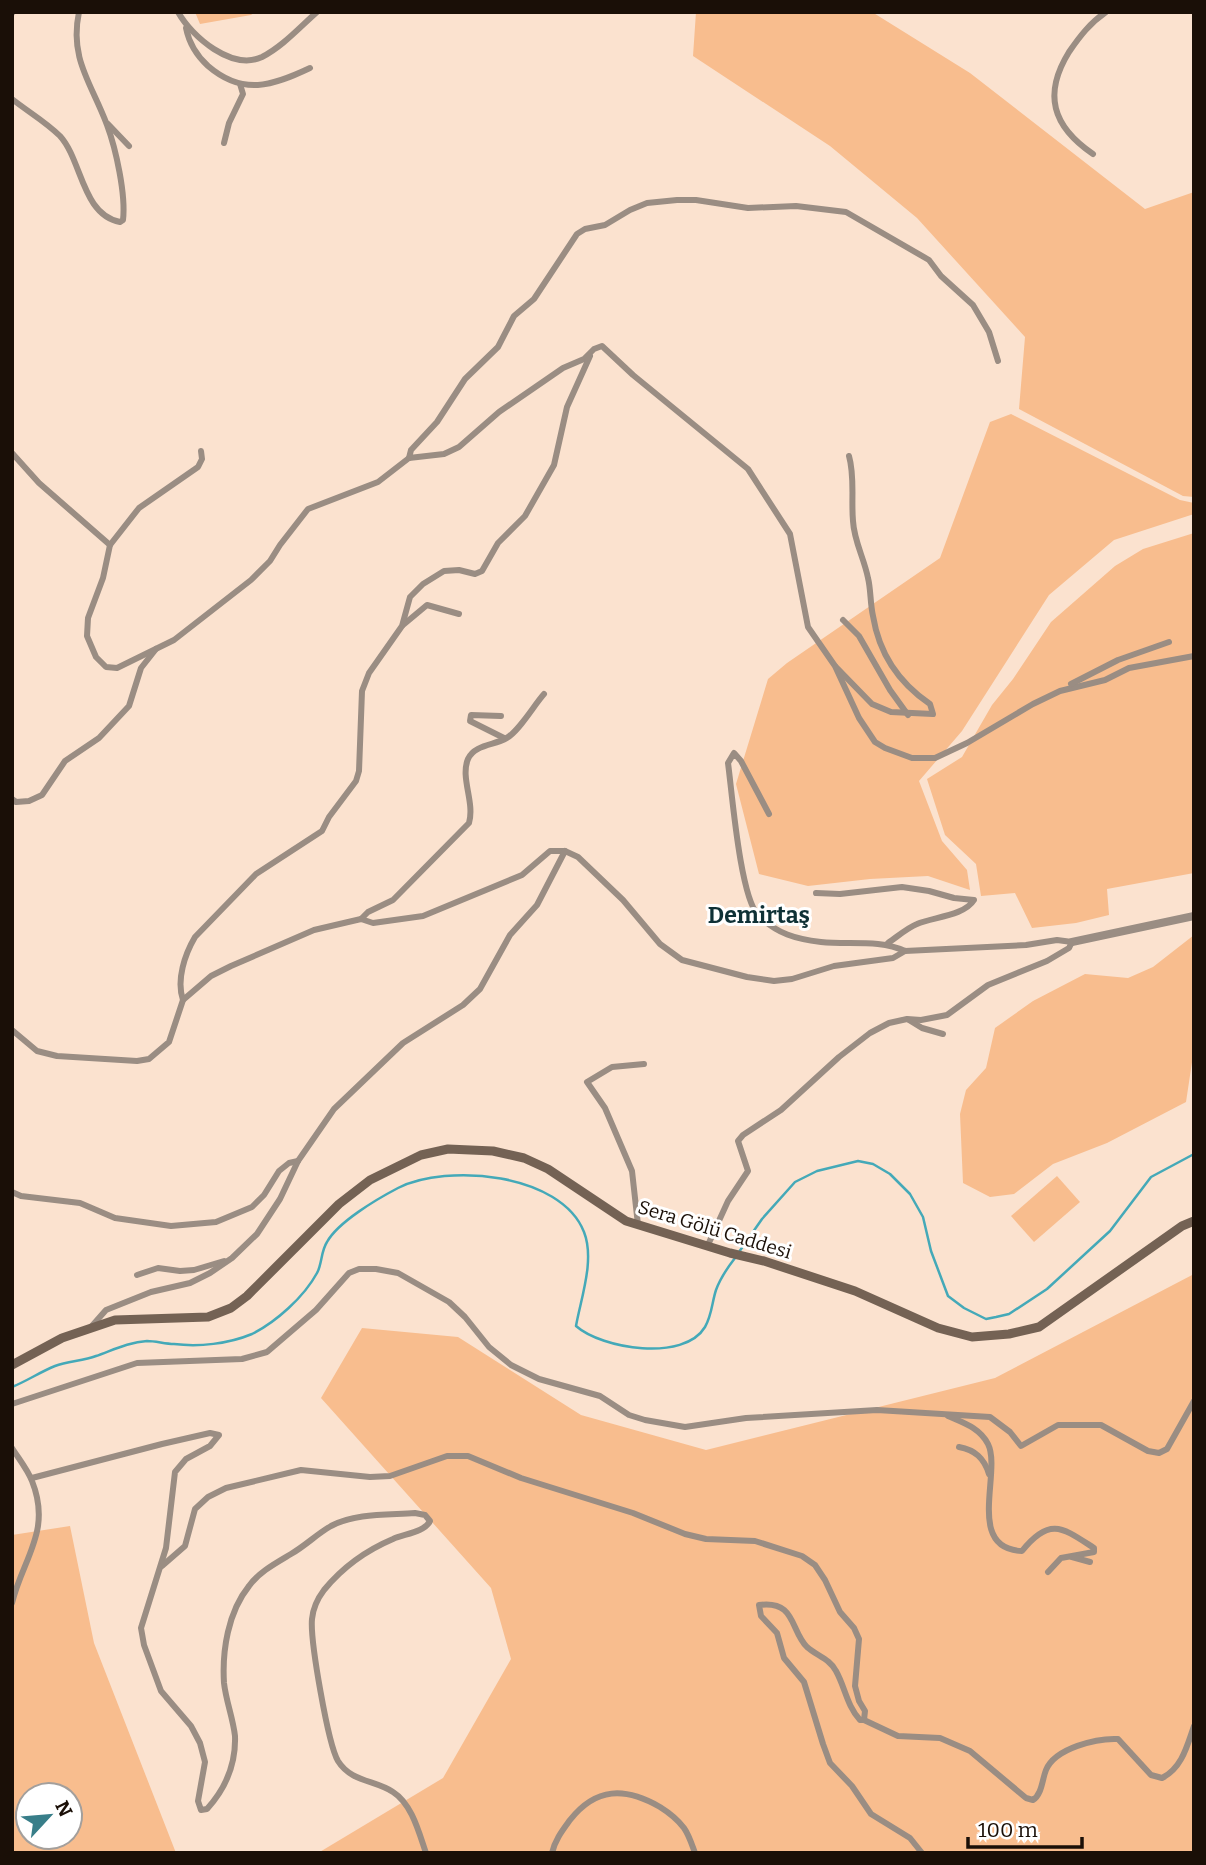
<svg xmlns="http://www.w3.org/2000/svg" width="1206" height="1865" viewBox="0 0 1206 1865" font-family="Bitter,serif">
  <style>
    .green { fill: #f8bd8e; fill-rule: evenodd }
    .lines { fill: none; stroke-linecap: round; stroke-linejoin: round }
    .stream { stroke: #44a9b8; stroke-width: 2.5 }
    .minor { stroke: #9a8d83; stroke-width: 6 }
    .tertiary { stroke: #9a8d83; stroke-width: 8 }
    .secondary { stroke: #746254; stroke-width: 9 }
    .labels { text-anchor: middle; stroke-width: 6; stroke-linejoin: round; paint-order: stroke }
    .street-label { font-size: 19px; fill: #1a0f07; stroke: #fff }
    .quarter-label { font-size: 23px; font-weight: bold; fill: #0f3136; stroke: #fff }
  </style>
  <rect width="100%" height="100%" fill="#fbe2cf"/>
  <!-- green -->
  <g class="green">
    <path d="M 195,12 L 255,12 L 251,15 L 200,24 Z"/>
    <path d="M 696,12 L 872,12 L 970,73 L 1145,209 L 1194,192 L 1194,497 L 1183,496 L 1019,409 L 1025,337 L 917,218 L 830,146 L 693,56 Z"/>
    <path d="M 1011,414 L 1180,500 L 1194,503 L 1194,514 L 1114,540 L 1049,595 L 962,731 L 919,781 L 942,841 L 967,870 L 970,890 L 928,876 L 870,879 L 808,886 L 759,874 L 736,784 L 768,679 L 787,663 L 940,558 L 990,422 Z"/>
    <path d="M 1194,533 L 1194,873 L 1107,889 L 1109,915 L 1076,923 L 1032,928 L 1015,893 L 981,896 L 976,864 L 945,835 L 927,779 L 962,757 L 992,705 L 1013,679 L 1051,622 L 1115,566 L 1143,549 Z"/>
    <path d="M 1194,935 L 1194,1049 L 1186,1102 L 1107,1143 L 1053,1164 L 1014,1194 L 990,1197 L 963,1183 L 960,1114 L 966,1090 L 986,1068 L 995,1028 L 1033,1001 L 1085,974 L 1128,978 L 1153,967 Z"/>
    <path d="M 1057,1176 L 1080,1202 L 1034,1242 L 1011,1216 Z"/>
    <path d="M 1194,1274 L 1194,1853 L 318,1853 L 443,1778 L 511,1659 L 491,1588 L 321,1398 L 362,1328 L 458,1337 L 581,1415 L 706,1450 L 995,1378 Z"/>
    <path d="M 70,1526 L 94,1643 L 176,1853 L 12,1853 L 12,1535 ZM 28,1795 L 70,1795 L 70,1837 L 28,1837 Z"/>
  </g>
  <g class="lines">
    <!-- stream -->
    <g class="stream">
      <path d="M 739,1252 L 762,1219 L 795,1182 L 817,1171 L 858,1161 L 873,1164 L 890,1174 L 910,1194 L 923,1217 L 931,1251 L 948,1296 L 964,1308 L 986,1319 L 996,1317 L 1009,1314 L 1047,1289 L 1110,1231 L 1151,1177 L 1194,1154"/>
      <path d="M 12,1387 C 27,1381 40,1372 55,1366 C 68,1361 83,1361 96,1356 C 113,1350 129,1342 147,1341 C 156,1341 165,1344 174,1344 C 199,1347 228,1344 252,1334 C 276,1322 304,1297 317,1273 C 322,1264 321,1251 327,1242 C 338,1222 377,1199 398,1188 C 447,1163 561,1173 584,1232 C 595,1260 581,1298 576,1326 C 602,1349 684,1362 705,1327 C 712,1315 712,1302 716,1290 C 720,1279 728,1267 735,1258"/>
    </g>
    <!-- minor -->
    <g class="minor">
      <path d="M 178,12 C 192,37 232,71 262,57 C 282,47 300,27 317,12"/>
      <path d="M 12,13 L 12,12"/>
      <path d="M 186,28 C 189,43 197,56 208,66 C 243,96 272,86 310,68"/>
      <path d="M 12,99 C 27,111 46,122 60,136 C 82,160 82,215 120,222 L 123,220 C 126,195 116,149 107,125 C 92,84 69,59 79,12"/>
      <path d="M 108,124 L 129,146"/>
      <path d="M 224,143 L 229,123 L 243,94 L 240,84"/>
      <path d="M 1093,154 C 1052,126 1043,94 1069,52 C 1080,36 1090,23 1106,12"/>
      <path d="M 201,451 L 202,459 L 198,467 L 139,508 L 110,545 L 103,578 L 88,618 L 87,636 L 96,657 L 106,667 L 117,668 L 174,640 L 251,580 L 270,561 L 280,545 L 308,509 L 378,482 L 409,458 L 444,454 L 459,447 L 499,412 L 563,368 L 584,359 L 594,349 L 602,346 L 633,375 L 748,469 L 790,534 L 808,627 L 835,666 L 859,718 L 875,742 L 885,748 L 912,758 L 935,758 L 967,743 L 1033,704 L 1060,691 L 1105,680 L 1129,668 L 1194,656"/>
      <path d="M 12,453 L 39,483 L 110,545"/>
      <path d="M 409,458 L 411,450 L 437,422 L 465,379 L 498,347 L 514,316 L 534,299 L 577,234 L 585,229 L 605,225 L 630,210 L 647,203 L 677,200 L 696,200 L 748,208 L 796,206 L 846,212 L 929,260 L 941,276 L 973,305 L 989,332 L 998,361"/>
      <path d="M 843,620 L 859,636 L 890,690 L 908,715"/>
      <path d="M 403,625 L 427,605 L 459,614"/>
      <path d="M 836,667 L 872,704 L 891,712 L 933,714 L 930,704 C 899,683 879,653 873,616 C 870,603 871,590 868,578 C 864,558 854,541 853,521 C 851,499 855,477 849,456"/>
      <path d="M 1071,684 L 1118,660 L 1169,642"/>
      <path d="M 501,716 L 471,715 L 470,721 L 504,738"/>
      <path d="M 12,799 L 16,802 L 29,801 L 42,795 L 65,761 L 99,738 L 129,706 L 141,668 L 156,649"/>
      <path d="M 816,893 L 840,894 L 902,887 L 929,891 L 954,898 L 974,900 C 964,916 933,917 917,924 C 907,928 897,937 888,943"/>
      <path d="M 361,919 L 368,912 L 393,900 L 469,823 C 475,802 460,778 468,759 C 474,745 494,745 505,739 C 518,733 534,705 544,694"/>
      <path d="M 183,1000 C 176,980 185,954 195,937 L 256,874 L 322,831 L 329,817 L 356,781 L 359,771 L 362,691 L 369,673 L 402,626 L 410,597 L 423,584 L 444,571 L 459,570 L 475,574 L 482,571 L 498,543 L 525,516 L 554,465 L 567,407 L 590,356"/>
      <path d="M 909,1020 L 922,1028 L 943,1034"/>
      <path d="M 12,1030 L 37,1051 L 57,1056 L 137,1061 L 149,1059 L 169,1042 L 183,1000 L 211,976 L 231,966 L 314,930 L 361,919 L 373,923 L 423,916 L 522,875 L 550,851 L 565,851 L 578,857 L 623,900 L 660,944 L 682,960 L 747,977 L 774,981 L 792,979 L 834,966 L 893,958 L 905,951"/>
      <path d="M 12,1192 L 21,1196 L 80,1203 L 115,1218 L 171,1226 L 216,1222 L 252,1207 L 264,1195 L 279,1171 L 289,1163 L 298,1161"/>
      <path d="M 638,1225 L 632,1171 L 605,1108 L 587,1082 L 612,1067 L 644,1064"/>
      <path d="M 707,1247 L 728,1201 L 748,1171 L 738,1141 L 743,1135 L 781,1110 L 839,1057 L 870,1033 L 889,1023 L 907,1019 L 921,1020 L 947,1015 L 988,985 L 1047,961 L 1069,948 L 1072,942 L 1057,940 L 1026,945 L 905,951 C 879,939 849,945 821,942 C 796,939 777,934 758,915 C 740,896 732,792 728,763 L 734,753 L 741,761 L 769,814"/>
      <path d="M 137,1275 L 158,1268 L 180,1271 L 194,1270 L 224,1261"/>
      <path d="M 91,1327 L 106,1310 L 151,1292 L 190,1283 L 210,1273 L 232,1258 L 257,1234 L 280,1199 L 298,1161 L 334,1109 L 403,1043 L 463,1005 L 480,989 L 510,935 L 537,905 L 565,851"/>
      <path d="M 12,1404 L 137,1363 L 242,1359 L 267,1352 L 316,1310 L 349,1273 L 359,1269 L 376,1269 L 398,1273 L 449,1302 L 465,1317 L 489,1347 L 511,1365 L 539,1379 L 600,1396 L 629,1415 L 645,1420 L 685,1427 L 746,1418 L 877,1410 L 990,1417 L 1010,1432 L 1021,1446 L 1058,1425 L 1101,1425 L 1148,1451 L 1159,1453 L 1167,1449 L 1194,1401"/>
      <path d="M 948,1416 C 964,1423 980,1428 988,1444 C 1002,1472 965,1549 1022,1551 C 1050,1516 1063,1528 1094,1548 L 1094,1552 L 1061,1558 L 1048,1572"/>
      <path d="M 959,1447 C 975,1450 984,1458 989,1474"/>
      <path d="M 12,1448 C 19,1459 28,1470 32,1481 C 52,1531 23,1558 12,1603"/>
      <path d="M 32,1478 L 162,1444 L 210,1433 L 219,1435 L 210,1446 L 186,1459 L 175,1472 L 166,1548 L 141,1628 L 144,1645 L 161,1691 L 191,1726 L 200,1743 L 205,1762 L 198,1801 L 201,1810 L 207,1809 C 226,1788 236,1764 235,1736 C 233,1718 226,1701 224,1683 C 222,1651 228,1612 249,1586 C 259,1572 276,1563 291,1554 C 305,1546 317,1534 331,1526 C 355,1513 388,1515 415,1513 L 425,1515 L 430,1521 C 425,1532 404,1534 393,1539 C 367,1550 342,1568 324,1590 C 318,1598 313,1608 312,1619 C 310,1640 328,1744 338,1761 C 351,1782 375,1780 393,1792 C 412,1804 419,1833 426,1853"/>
      <path d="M 1072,1557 L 1090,1562"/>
      <path d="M 162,1566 L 185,1546 L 195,1509 L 208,1497 L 226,1488 L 301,1470 L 370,1477 L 390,1476 L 447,1456 L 468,1456 L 521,1478 L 633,1513 L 685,1534 L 706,1539 L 755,1541 L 802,1556 L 815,1565 L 825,1580 L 840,1612 L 854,1628 L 859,1639 L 855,1686 L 859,1701 L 865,1711 L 864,1720 L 860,1720 C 847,1706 845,1687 836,1671 C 830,1659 817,1656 807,1647 C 790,1630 796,1600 759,1605 L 761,1616 L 777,1633 L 784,1658 L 804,1682 L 823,1744 L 830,1763 L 852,1786 L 871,1814 L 910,1838 L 922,1853"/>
      <path d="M 864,1720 L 898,1736 L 940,1738 L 970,1751 L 1026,1798 L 1033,1800 C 1042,1794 1042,1780 1046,1770 C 1055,1748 1097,1738 1118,1739 L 1151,1775 L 1162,1778 C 1182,1768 1187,1746 1194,1726"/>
      <path d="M 552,1853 C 555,1840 562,1831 570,1820 C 596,1787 625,1787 660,1807 C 668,1812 678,1820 684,1828 C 689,1835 692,1845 695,1853"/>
    </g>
    <!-- tertiary -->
    <path class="tertiary" d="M 1072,942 L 1194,916"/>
    <!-- secondary -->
    <path class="secondary" d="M 12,1365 L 62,1338 L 115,1320 L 208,1317 L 231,1308 L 247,1296 L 339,1204 L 370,1180 L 421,1155 L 448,1149 L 493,1151 L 524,1158 L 548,1169 L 626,1221 L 730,1253 L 764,1261 L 855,1291 L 938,1328 L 972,1337 L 1009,1334 L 1039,1327 L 1182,1226 L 1194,1221"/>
  </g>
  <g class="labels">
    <!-- street labels -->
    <g class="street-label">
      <text transform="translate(715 1229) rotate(17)" y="7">Sera Gölü Caddesi</text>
    </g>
    <!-- quarter labels -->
    <g class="quarter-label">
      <text x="759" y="923">Demirtaş</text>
    </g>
  </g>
  <!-- border -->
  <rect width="1206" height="1865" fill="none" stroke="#1a0f07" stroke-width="28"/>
  <!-- north arrow -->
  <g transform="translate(49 1816) rotate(64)"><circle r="33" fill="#ffffff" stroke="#a39f9c" stroke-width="2"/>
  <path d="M0-5L12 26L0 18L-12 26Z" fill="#387e89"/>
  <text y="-10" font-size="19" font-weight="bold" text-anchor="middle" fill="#1a0f07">N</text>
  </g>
  <!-- scale -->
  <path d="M968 1837v10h114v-10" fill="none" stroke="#1a0f07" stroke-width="3.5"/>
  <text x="978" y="1837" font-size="21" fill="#1a0f07" stroke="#ffffff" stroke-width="5" paint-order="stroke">100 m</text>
</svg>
